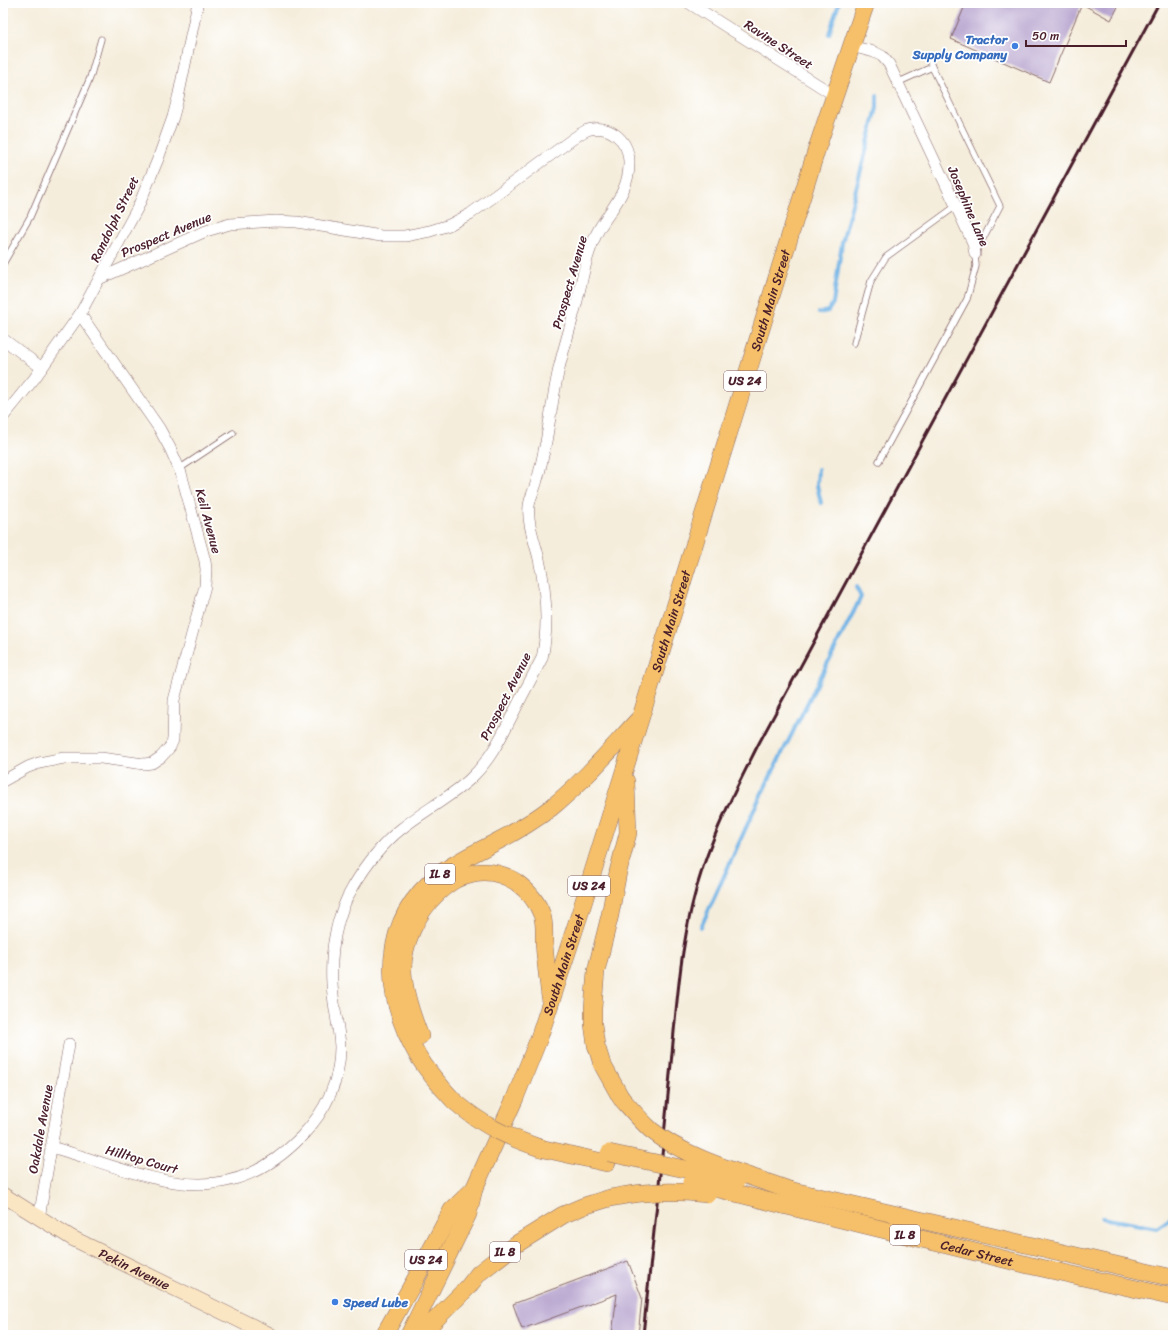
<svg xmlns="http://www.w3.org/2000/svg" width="1176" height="1338" viewBox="0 0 1176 1338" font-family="Sriracha,sans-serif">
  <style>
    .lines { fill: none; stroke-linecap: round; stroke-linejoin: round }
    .stream { stroke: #71b3e5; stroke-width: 4 }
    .building { fill: #b7a4cf }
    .lane-casing { stroke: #866769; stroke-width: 7 }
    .street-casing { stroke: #866769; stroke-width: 12 }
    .secondary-casing { stroke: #866769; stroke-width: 16 }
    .primary-casing { stroke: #866769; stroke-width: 18 }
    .lane { stroke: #fff; stroke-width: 5.5 }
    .street { stroke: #fff; stroke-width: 11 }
    .secondary { stroke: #fbe6c4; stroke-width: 15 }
    .primary { stroke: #f6c06b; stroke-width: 17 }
    .rail { stroke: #4a1f2b; stroke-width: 3 }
    .primary-bridge-casing { stroke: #866769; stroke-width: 18; stroke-linecap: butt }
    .primary-bridge { stroke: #f6c06b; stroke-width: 17 }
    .shop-dot { fill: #3f7fe0; stroke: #fff; stroke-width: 1.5 }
    .labels { text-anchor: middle; stroke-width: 3.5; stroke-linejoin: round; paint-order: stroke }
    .shield { fill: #fff; stroke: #80626b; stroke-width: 1 }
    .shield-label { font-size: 12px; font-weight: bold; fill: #4a1f2b }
    .shop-label { font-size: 13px; font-weight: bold; fill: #366cbe; stroke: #fff; text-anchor: end }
    .street-label { font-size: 13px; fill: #4a1f2b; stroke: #fff }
  </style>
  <rect width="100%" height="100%" fill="#fff"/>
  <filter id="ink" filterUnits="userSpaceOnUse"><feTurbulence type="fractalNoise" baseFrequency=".025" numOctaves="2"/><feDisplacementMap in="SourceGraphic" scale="8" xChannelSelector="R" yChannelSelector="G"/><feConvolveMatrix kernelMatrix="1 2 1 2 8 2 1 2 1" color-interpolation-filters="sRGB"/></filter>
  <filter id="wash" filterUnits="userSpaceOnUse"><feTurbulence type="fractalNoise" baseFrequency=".012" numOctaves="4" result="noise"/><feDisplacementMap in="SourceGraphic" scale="16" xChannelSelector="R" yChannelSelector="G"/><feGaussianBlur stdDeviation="0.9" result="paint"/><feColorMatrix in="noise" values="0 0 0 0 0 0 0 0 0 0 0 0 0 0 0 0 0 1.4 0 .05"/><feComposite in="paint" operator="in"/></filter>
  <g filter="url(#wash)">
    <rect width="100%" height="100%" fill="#f5eddb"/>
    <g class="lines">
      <!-- stream -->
      <g class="stream">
        <path d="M 829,34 L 839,3"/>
        <path d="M 819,313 L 828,311 L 833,303 L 842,243 L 877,108 L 877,96"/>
        <path d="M 818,469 L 817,485 L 821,503"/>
        <path d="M 701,927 L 758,801 L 861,597 L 856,587"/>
        <path d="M 1102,1218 L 1157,1228 L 1173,1217"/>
      </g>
    </g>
    <g id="blocks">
      <!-- building -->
      <g class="building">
        <path d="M 966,3 L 1120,3 L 1111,20 L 1082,4 L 1049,82 L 951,39 Z"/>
        <path d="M 628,1261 L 642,1298 L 638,1335 L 612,1335 L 617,1294 L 522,1329 L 513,1304 Z"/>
      </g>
    </g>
  </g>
  <g filter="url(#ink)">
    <use href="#blocks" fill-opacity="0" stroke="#866769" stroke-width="1"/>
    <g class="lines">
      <!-- lane casing -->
      <g class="lane-casing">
        <g id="lane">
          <path d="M 899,82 L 932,67 L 930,61"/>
          <path d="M 3,264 L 30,217 L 90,78 L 101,39"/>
          <path d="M 854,343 L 871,281 L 886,257 L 956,206"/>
          <path d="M 879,461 L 967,299 L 976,266 L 975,254 L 1000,206 L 932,67"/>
          <path d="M 179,469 L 233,433"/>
        </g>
      </g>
      <!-- street casing -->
      <g class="street-casing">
        <g id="street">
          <path d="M 689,3 L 834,95"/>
          <path d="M 851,46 L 874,52 L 882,56 L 889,64 L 956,206 L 973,243 L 975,254"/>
          <path d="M 3,339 L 42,368"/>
          <path d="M 3,417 L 34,379 L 80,314 L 138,207 L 158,159 L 173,117 L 178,98 L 197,7"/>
          <path d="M 3,781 L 28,767 L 39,763 L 64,758 L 101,758 L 144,764 L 152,763 L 161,757 L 170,747 L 173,740 L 174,700 L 205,586 L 206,569 L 205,561 L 181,473 L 170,448 L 159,428 L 80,314"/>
          <path d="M 51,1147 C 144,1173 220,1220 301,1137 C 325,1112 340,1082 340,1047 C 339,1026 333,1005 332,984 C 330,952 336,915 353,887 C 366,865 381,845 401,829 C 422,812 449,798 469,780 C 492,759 503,733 517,706 C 525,690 534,674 542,658 C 549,626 546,591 539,559 C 535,542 527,523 529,506 C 530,497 535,489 537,480 C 541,468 543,454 546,442 C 550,419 553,396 558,373 C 562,353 569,333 574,312 C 579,295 582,277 587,259 C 590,249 594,238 599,229 C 613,206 630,190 629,161 C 628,139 609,124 587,130 C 583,132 578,135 574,138 L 470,214 L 449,225 L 430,231 L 405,236 L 381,236 L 297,222 L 276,221 L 230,224 L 206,231 L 101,278"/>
          <path d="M 39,1218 L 69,1044"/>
        </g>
      </g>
      <!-- secondary casing -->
      <g class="secondary-casing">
        <g id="secondary">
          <path id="s1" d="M 3,1195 L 72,1238 L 270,1335"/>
        </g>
      </g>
      <!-- primary casing -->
      <g class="primary-casing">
        <g id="primary">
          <path d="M 420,1036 C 412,1016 404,993 403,971 C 402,918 459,845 516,882 C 527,890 537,901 542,915 C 545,924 544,933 544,942 C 545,960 548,979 550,997"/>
          <path d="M 621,1098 L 602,1064 L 596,1045 L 593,1024 L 593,1008 L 596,971 L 610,915 L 618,872 L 628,833 L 626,781"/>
          <path d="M 454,1101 C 441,1087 428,1072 418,1056 C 382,994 379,921 440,874 C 458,860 479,851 498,841 C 517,831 535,820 552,807 C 584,781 611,749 639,719"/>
          <path d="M 540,1148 L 607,1163"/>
          <path d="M 789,1190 L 1173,1278"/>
          <path id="s2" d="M 783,1205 L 1028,1265 L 1173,1297"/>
          <path d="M 384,1335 L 415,1280 L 452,1210 L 474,1189"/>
          <path id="s3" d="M 409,1335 L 468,1214 L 474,1189 L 515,1098 L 539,1038 L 581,910 L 818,145 L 866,3"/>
          <path d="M 420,1335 L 468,1287 L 479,1273 L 515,1245 L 563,1215 L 584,1206 L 610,1198"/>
        </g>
      </g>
      <!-- lane -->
      <use href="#lane" class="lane"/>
      <!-- street -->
      <use href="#street" class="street"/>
      <!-- secondary -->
      <use href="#secondary" class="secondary"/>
      <!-- primary -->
      <use href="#primary" class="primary"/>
      <!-- rail -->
      <path class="rail" d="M 643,1335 C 652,1248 662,1161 670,1074 C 677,1005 680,934 703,867 C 717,825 738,785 758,745 L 1159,3"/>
      <!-- primary-bridge casing -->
      <g class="primary-bridge-casing">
        <g id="primary-bridge">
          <path d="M 621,1098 C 631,1109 640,1120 651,1130 C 687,1159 745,1174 789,1190"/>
          <path d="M 454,1101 C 482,1125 505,1136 540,1148"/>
          <path d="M 609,1153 L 737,1180"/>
          <path d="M 691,1182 L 783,1205"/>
          <path d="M 610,1198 C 643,1191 674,1190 707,1194"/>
        </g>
      </g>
      <!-- primary-bridge -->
      <use href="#primary-bridge" class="primary-bridge"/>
    </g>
  </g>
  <!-- markers -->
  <g class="shop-dot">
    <circle cx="1015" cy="46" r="4"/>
    <circle cx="335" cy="1302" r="4"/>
  </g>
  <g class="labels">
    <!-- shield labels -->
    <g class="shield">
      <rect x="724" y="371" width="42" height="20" rx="3"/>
      <rect x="425" y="864" width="30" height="20" rx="3"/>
      <rect x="568" y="876" width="42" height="20" rx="3"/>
      <rect x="890" y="1225" width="30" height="20" rx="3"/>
      <rect x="490" y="1242" width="30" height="20" rx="3"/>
      <rect x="405" y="1250" width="42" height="20" rx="3"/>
    </g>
    <g class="shield-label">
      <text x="745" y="385">US 24</text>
      <text x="440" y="878">IL 8</text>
      <text x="589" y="890">US 24</text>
      <text x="905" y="1239">IL 8</text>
      <text x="505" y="1256">IL 8</text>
      <text x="426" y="1264">US 24</text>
    </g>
    <!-- shop labels -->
    <g class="shop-label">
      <text x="1007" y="44">Tractor<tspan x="1007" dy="15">Supply Company</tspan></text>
      <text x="343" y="1307" text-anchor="start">Speed Lube</text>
    </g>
    <!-- street labels -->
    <g class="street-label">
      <text transform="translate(779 44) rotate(33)" y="5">Ravine Street</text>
      <text transform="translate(969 206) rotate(67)" y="5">Josephine Lane</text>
      <text transform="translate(114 219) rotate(-64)" y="5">Randolph Street</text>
      <text transform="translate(166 234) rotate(-23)" y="5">Prospect Avenue</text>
      <text transform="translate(569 282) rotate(-74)" y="5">Prospect Avenue</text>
      <text dy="5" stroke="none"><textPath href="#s3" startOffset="1098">South Main Street</textPath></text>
      <text transform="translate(209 521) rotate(75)" y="5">Keil Avenue</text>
      <text dy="5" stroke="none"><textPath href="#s3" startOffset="762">South Main Street</textPath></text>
      <text transform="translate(505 696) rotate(-63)" y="5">Prospect Avenue</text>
      <text dy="5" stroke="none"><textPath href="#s3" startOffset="402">South Main Street</textPath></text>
      <text transform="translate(40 1129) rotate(-80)" y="5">Oakdale Avenue</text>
      <text transform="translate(142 1159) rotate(16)" y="5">Hilltop Court</text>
      <text dy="5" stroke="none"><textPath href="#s2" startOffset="200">Cedar Street</textPath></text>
      <text dy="5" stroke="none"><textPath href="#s1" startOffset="151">Pekin Avenue</textPath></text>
    </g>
  </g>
  <!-- margin -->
  <rect width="1176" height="1338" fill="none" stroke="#fff" stroke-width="16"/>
  <!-- scale -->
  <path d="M1026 40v6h100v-6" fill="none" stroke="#4a1f2b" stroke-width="2"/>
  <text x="1032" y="40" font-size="12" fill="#4a1f2b" stroke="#ffffff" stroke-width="3" paint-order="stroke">50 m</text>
</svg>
